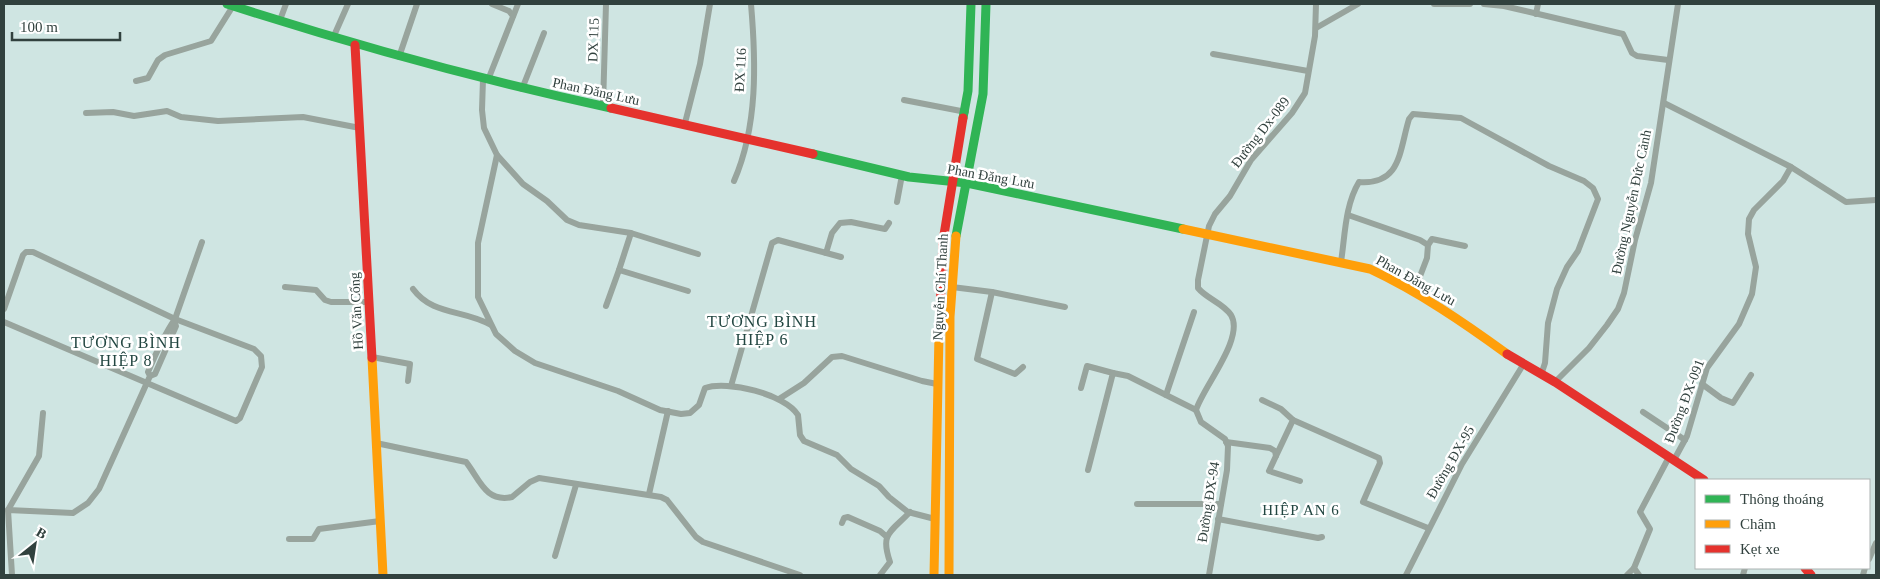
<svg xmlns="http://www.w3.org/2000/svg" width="1880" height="579" viewBox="0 0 1880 579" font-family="'Times New Roman',serif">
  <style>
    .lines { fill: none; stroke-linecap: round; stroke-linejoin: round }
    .street { stroke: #98a49d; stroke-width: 6 }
    .fast { stroke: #30b455; stroke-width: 9 }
    .slow { stroke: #ff9f0a; stroke-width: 9 }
    .jam { stroke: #e5322d; stroke-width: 9 }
    .labels { text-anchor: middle; stroke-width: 5; stroke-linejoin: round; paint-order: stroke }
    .street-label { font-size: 14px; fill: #31413e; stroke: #fff }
    .neighbourhood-label { font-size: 15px; letter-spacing: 1px; fill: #224641; stroke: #fff }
    .quarter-label { font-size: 16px; letter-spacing: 1px; fill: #224641; stroke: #fff }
  </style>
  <rect width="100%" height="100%" fill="#cfe5e2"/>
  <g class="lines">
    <!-- street -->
    <g class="street">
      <path d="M 492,4 L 509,11 L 513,16"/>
      <path d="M 1434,4 L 1470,4"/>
      <path d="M 1484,4 L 1504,6 L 1623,34 L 1632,53 L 1637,56 L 1668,60"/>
      <path d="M 1536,14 L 1538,4"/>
      <path d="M 280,20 L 286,4"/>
      <path d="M 1316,28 L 1358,4"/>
      <path d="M 333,38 L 348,4"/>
      <path d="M 1213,54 L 1308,71"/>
      <path d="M 399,57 L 417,4"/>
      <path d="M 483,79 L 482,110 L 484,128 L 497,155 L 523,184 L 547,201 L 567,220 L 579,225 L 631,233 L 698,254"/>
      <path d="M 488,80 L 518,4"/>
      <path d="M 136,81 L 148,78 L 158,60 L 165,55 L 211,41 L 233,6"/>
      <path d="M 522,89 L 544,33"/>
      <path d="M 904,100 L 966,112"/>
      <path d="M 1664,103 L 1791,167 L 1846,202 L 1876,200"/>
      <path d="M 603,106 L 606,4"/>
      <path d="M 86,113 L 113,112 L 134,116 L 167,111 L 181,117 L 218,121 L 303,117 L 360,128"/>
      <path d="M 685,123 L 700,64 L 710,4"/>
      <path d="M 497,155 L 478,243 L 478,297 L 496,334 L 515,351 L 535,363 L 618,391 L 660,410 L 681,414 L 690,413 L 699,405 L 705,388 C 727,380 785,394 798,415 L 800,435 L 804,441 L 837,455 L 851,469 L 879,486 L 889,497 L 908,512 L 935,519"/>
      <path d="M 734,181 C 758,126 756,62 751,4"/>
      <path d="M 897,202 L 902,175"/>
      <path d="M 1348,215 L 1420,240 L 1428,245"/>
      <path d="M 631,233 L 619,270 L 688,291"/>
      <path d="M 826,253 L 832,233 L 840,223 L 851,222 L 885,229 L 889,223"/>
      <path d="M 1341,262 C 1345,236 1345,205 1359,182 C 1401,185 1399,152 1409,119 L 1413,114 L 1461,118 L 1470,123 L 1549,166 L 1584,181 L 1593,188 L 1598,199 L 1578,251 L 1567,267 L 1557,289 L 1548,323 L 1545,363 L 1541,375"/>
      <path d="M 285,287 L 316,290 L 325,300 L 331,302 L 369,302"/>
      <path d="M 952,287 L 992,292 L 1065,307"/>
      <path d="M 413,289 C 433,316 463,309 491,325"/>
      <path d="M 992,292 L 977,359 L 1015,374 L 1023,367"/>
      <path d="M 1414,292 L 1427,258 L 1428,245 L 1432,239 L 1465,246"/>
      <path d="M 606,306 L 619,270"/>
      <path d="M 4,309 L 23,255 L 26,252 L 33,252 L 175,319 L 254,349 L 261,356 L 262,367 L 240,418 L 236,421 L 4,322"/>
      <path d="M 372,357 L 410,364 L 408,381"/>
      <path d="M 150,376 L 155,374 L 176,326 L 174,321"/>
      <path d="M 1555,382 L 1589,348 L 1607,325 L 1618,309 L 1624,293 L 1635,240 L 1651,183 L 1678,4"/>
      <path d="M 1702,384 L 1721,398 L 1733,403 L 1751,375"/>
      <path d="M 731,386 L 772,243 L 778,240 L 841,257"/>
      <path d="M 1081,388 L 1087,366 L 1113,373"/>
      <path d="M 1166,395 L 1194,312"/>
      <path d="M 779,399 L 804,383 L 832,357 L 842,356 L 922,381 L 937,384"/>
      <path d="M 1262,400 L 1281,409 L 1293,420 L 1276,456"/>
      <path d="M 1643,412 L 1685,440"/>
      <path d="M 1293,420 L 1379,458 L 1380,463 L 1363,502 L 1428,528"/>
      <path d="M 1226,442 L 1270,448 L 1275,451 L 1276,456 L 1269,471 L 1300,481"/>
      <path d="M 376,443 L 466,462 C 479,478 485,503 512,497 L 530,482 L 539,478 L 661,497 L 667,500 L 696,537 L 703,542 L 800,575"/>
      <path d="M 1674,460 L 1687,436 L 1707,368 L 1739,324 L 1752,294 L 1756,267 L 1748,234 L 1749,219 L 1754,210 L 1783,181 L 1791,167"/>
      <path d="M 1088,470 L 1113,373 L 1128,376 L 1196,410"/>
      <path d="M 649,494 L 668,411"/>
      <path d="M 1137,504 L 1221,504"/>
      <path d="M 8,510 L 39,456 L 43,413"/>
      <path d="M 1218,519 L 1318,538 L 1322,537"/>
      <path d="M 842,523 L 844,518 L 848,517 L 880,531 L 887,537"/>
      <path d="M 289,539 L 313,539 L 319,529 L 380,521"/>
      <path d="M 555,556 L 576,485"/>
      <path d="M 1869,559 L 1876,543"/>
      <path d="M 12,575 L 8,510 L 73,513 L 88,503 L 99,489 L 150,376 L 148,372 C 156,353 164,335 175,319 L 202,242"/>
      <path d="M 880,575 L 890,562 C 880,533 890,533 910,512"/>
      <path d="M 1209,575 L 1227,470 L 1228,446 L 1225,439 L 1201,422 L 1196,410 C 1203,387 1245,338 1231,315 C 1223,303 1207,299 1198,288 L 1198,280 L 1209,226 L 1215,214 L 1230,196 L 1251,160 L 1292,113 L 1305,93 L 1315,36 L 1316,4"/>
      <path d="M 1406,575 L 1462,464 L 1523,365"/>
      <path d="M 1627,575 L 1634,568"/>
      <path d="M 1639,575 L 1634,568 L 1650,529 L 1640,512 L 1669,457"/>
      <path d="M 1743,575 L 1745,568"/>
      <path d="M 1863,575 L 1865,568"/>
    </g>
    <!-- fast -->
    <g class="fast">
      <path d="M 227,4 C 354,45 481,80 611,108"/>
      <path d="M 963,118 L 968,91 L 971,4"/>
      <path d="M 813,154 L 909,177 L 967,183 L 1183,229"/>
      <path d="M 956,236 L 983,94 L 986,4"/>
    </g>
    <!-- slow -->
    <g class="slow">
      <path d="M 1183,229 L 1370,269 C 1419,292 1463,322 1507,354"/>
      <path d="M 372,358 L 383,575"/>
      <path d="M 934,575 L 939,334"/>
      <path d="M 949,575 L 950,317 L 956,236"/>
    </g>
    <!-- jam -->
    <g class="jam">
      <path d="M 355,45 L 372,358"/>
      <path d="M 611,108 L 813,154"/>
      <path d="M 939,334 L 943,241 L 963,118"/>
      <path d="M 1507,354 L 1555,382 L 1704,480"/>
      <path d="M 1805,568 L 1811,575"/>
    </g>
  </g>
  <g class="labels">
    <!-- street labels -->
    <g class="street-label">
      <text transform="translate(593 40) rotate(-88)" y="5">DX 115</text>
      <text transform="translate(740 70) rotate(-87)" y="5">ĐX 116</text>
      <text transform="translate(596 91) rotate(12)" y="5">Phan Đăng Lưu</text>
      <text transform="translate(1260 132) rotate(-52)" y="5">Đường Dx-089</text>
      <text transform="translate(991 176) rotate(10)" y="5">Phan Đăng Lưu</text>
      <text transform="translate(1631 202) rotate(-78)" y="5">Đường Nguyễn Đức Cảnh</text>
      <text transform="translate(1416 280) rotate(29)" y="5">Phan Đăng Lưu</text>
      <text transform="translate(940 287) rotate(-87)" y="5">Nguyễn Chí Thanh</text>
      <text transform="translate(356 311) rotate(-93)" y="5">Hồ Văn Cống</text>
      <text transform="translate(1684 401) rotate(-69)" y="5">Đường ĐX-091</text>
      <text transform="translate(1450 462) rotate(-60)" y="5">Đường ĐX-95</text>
      <text transform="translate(1208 502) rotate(-81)" y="5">Đường ĐX-94</text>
    </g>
    <!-- neighbourhood labels -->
    <g class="neighbourhood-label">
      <text x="1301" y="515">HIỆP AN 6</text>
    </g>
    <!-- quarter labels -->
    <g class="quarter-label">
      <text x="762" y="327">TƯƠNG BÌNH<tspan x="762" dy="18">HIỆP 6</tspan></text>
      <text x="126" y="348">TƯƠNG BÌNH<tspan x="126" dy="18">HIỆP 8</tspan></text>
    </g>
  </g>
  <!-- border -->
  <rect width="1880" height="579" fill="none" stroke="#31413e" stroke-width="10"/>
  <!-- legend -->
  <rect x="1695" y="479" width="175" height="90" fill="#ffffff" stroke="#adb3b2"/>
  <rect x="1705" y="495" width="25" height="8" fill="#30b455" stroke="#adb3b2"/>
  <text x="1740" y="504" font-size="15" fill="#31413e">Thông thoáng</text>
  <rect x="1705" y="520" width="25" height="8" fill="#ff9f0a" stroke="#adb3b2"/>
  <text x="1740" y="529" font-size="15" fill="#31413e">Chậm</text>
  <rect x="1705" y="545" width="25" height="8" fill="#e5322d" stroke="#adb3b2"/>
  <text x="1740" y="554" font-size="15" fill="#31413e">Kẹt xe</text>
  <!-- north arrow -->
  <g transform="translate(35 544) rotate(30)" stroke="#ffffff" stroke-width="4" paint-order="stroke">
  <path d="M0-4L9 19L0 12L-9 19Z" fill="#31413e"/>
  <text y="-8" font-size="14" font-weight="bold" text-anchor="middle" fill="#31413e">B</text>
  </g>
  <!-- scale -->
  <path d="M12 32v8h108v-8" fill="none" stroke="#31413e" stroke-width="2.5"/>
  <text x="20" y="32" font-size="15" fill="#31413e" stroke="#ffffff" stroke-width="4" paint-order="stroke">100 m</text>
</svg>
